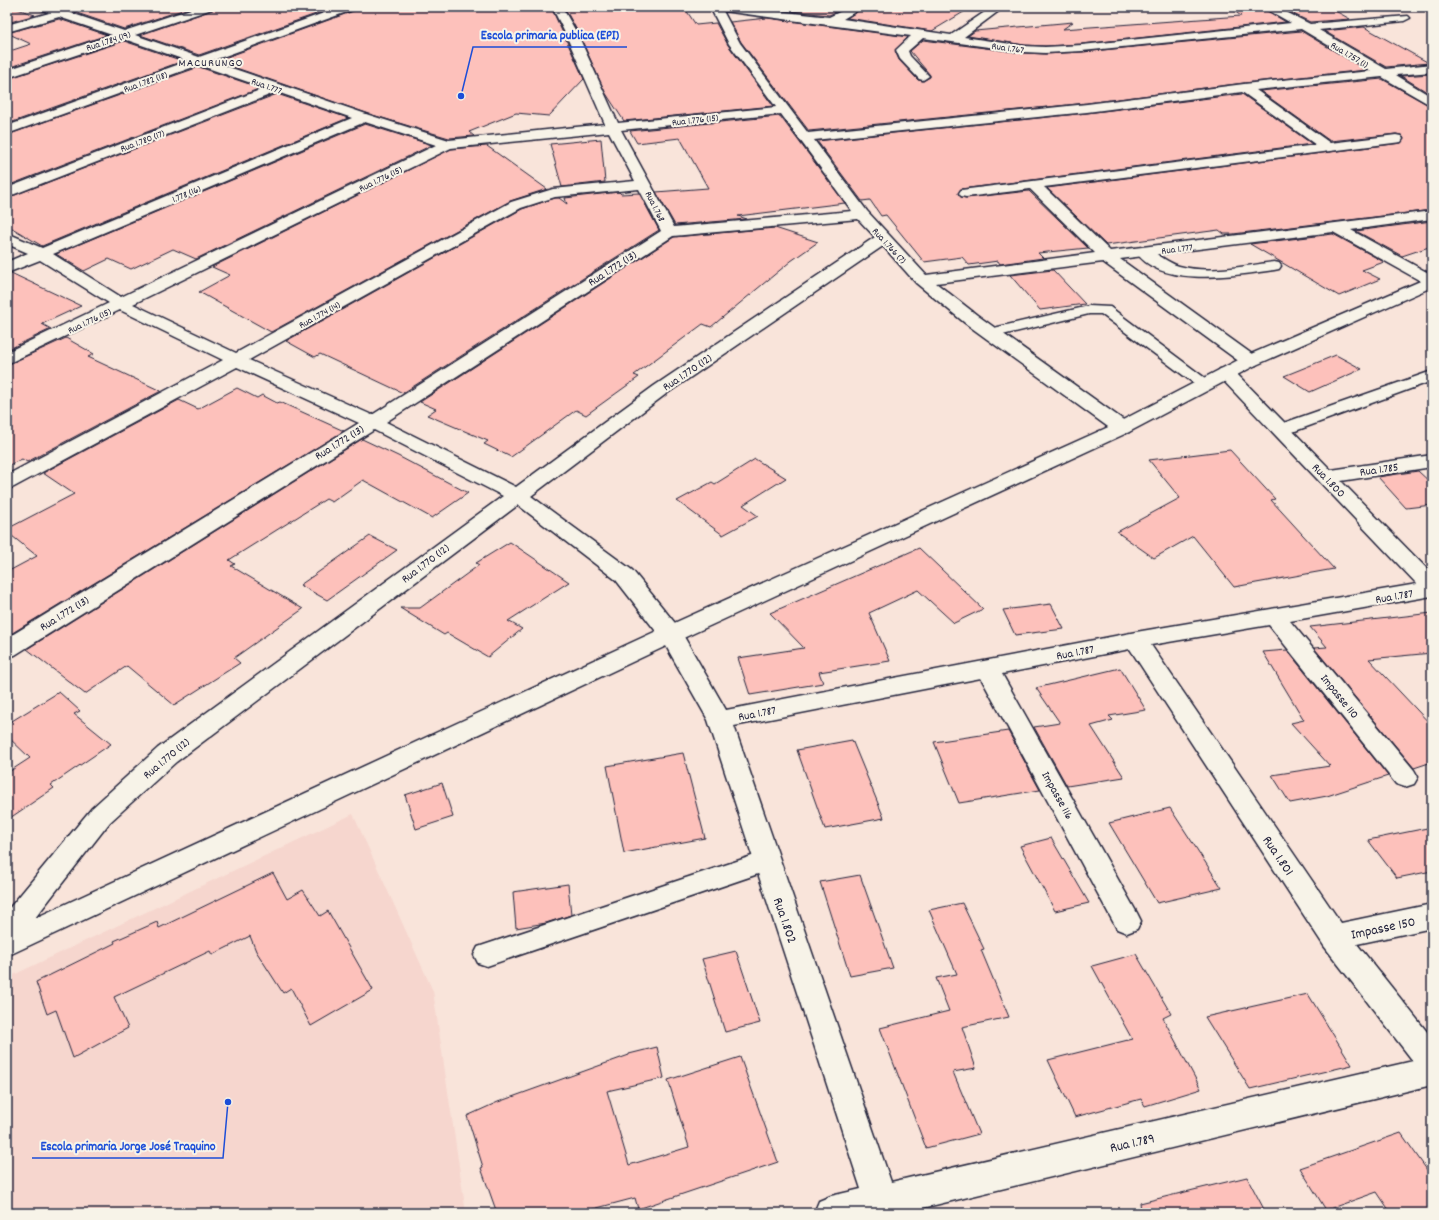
<svg xmlns="http://www.w3.org/2000/svg" width="1439" height="1220" viewBox="0 0 1439 1220" font-family="Dekko,sans-serif">
  <style>
    .built { fill: #f6d6ce }
    .building { fill: #fdc1bb; stroke: #22223b }
    .lines { fill: none; stroke-linecap: round; stroke-linejoin: round }
    .service-casing { stroke: #22223b; stroke-width: 3 }
    .minor-casing { stroke: #22223b; stroke-width: 3 }
    .tertiary-casing { stroke: #22223b; stroke-width: 3 }
    .service { fill: #f7f3e8; fill-rule: evenodd }
    .minor { fill: #f7f3e8; fill-rule: evenodd }
    .tertiary { fill: #f7f3e8; fill-rule: evenodd }
    .labels { text-anchor: middle; stroke-width: 4; stroke-linejoin: round; paint-order: stroke }
    .far-street-label { font-size: 10px; fill: #22223b; stroke: #f7f3e8 }
    .far-quarter-label { font-size: 12px; letter-spacing: 1px; fill: #22223b; stroke: #f7f3e8 }
    .street-label { font-size: 12px; fill: #22223b; stroke: #f7f3e8 }
    .near-street-label { font-size: 14px; fill: #22223b; stroke: #f7f3e8 }
    .leader { fill: none; stroke: #1d4ed8; stroke-width: 1.5 }
    .callout-dot { fill: #1d4ed8; stroke: #f7f3e8; stroke-width: 1.5 }
    .callout-label { font-size: 13px; text-anchor: middle; font-weight: bold; fill: #1d4ed8; stroke: #f7f3e8; stroke-width: 4; stroke-linejoin: round; paint-order: stroke }
  </style>
  <rect width="100%" height="100%" fill="#f9e4da"/>
  <filter id="ink" filterUnits="userSpaceOnUse"><feTurbulence type="fractalNoise" baseFrequency=".025" numOctaves="2"/><feDisplacementMap in="SourceGraphic" scale="8" xChannelSelector="R" yChannelSelector="G"/><feConvolveMatrix kernelMatrix="1 2 1 2 8 2 1 2 1" color-interpolation-filters="sRGB"/></filter>
  <g filter="url(#ink)">
    <!-- built -->
    <path class="built" d="M 353,814 L 433,991 L 466,1213 L 7,1213 L 7,978 Z"/>
    <!-- building -->
    <g class="building">
      <path d="M 7,7 L 12,7 L 35,15 L 7,23 Z"/>
      <path d="M 91,7 L 192,7 L 124,29 L 74,12 Z"/>
      <path d="M 214,7 L 336,7 L 199,55 L 140,35 L 212,10 Z"/>
      <path d="M 357,7 L 551,7 L 584,79 L 549,116 L 516,113 L 469,132 L 474,136 L 449,138 L 369,114 L 216,61 L 356,10 Z"/>
      <path d="M 564,7 L 684,7 L 696,25 L 716,23 L 728,45 L 773,106 L 624,121 L 605,92 L 579,34 Z"/>
      <path d="M 799,7 L 847,7 L 829,15 L 791,11 Z"/>
      <path d="M 864,7 L 972,7 L 932,31 L 847,18 Z"/>
      <path d="M 1279,7 L 1328,7 L 1350,19 L 1310,22 Z"/>
      <path d="M 1262,8 L 1286,22 L 1082,44 L 1045,46 L 1024,45 L 968,36 L 975,31 L 1073,22 L 1063,29 L 1241,16 L 1233,10 Z"/>
      <path d="M 767,18 L 908,37 L 895,51 L 899,60 L 918,80 L 923,81 L 930,77 L 930,75 L 910,51 L 923,40 L 1024,53 L 1045,54 L 1082,52 L 1301,31 L 1366,70 L 1244,83 L 1087,103 L 809,131 L 741,42 L 730,22 Z"/>
      <path d="M 59,19 L 107,35 L 7,68 L 7,52 L 31,44 L 7,33 Z"/>
      <path d="M 1364,27 L 1429,63 L 1386,67 L 1324,31 Z"/>
      <path d="M 124,41 L 183,61 L 7,124 L 7,79 Z"/>
      <path d="M 199,67 L 261,88 L 7,186 L 7,135 Z"/>
      <path d="M 1432,74 L 1432,95 L 1401,76 Z"/>
      <path d="M 1382,79 L 1432,107 L 1432,210 L 1233,234 L 1224,234 L 1219,230 L 1106,245 L 1047,188 L 1401,143 L 1404,138 L 1401,135 L 1396,134 L 1330,141 L 1260,91 Z"/>
      <path d="M 277,94 L 348,118 L 42,246 L 7,225 L 7,198 Z"/>
      <path d="M 1242,94 L 1312,144 L 961,189 L 958,194 L 961,197 L 966,198 L 1029,191 L 1088,248 L 1038,253 L 1043,258 L 1000,264 L 998,261 L 969,265 L 962,257 L 924,262 L 886,215 L 881,216 L 870,200 L 862,201 L 817,141 L 1087,113 Z"/>
      <path d="M 780,116 L 845,203 L 738,216 L 747,219 L 675,225 L 656,192 L 708,188 L 680,138 L 637,143 L 630,131 Z"/>
      <path d="M 365,124 L 432,145 L 196,259 L 173,249 L 131,269 L 109,259 L 84,271 L 56,254 Z"/>
      <path d="M 601,139 L 605,182 L 562,187 L 550,144 Z"/>
      <path d="M 487,146 L 547,189 L 510,201 L 271,332 L 199,292 L 230,275 L 212,267 L 451,149 Z"/>
      <path d="M 619,192 L 621,194 L 639,193 L 659,230 L 403,393 L 320,354 L 315,357 L 286,341 L 522,209 L 555,198 L 559,198 L 567,204 L 565,198 Z"/>
      <path d="M 1432,221 L 1432,246 L 1402,256 L 1356,231 Z"/>
      <path d="M 775,228 L 818,242 L 791,261 L 711,327 L 703,324 L 634,375 L 639,377 L 586,415 L 576,410 L 511,457 L 484,444 L 488,441 L 427,415 L 436,409 L 420,402 L 674,237 Z"/>
      <path d="M 1333,234 L 1384,262 L 1362,270 L 1380,279 L 1339,296 L 1250,244 Z"/>
      <path d="M 1053,270 L 1085,304 L 1040,310 L 1010,275 Z"/>
      <path d="M 11,273 L 81,306 L 42,324 L 51,329 L 7,350 L 7,274 Z"/>
      <path d="M 66,338 L 94,354 L 88,357 L 161,391 L 27,462 L 22,459 L 7,466 L 7,365 Z"/>
      <path d="M 1336,355 L 1362,369 L 1310,392 L 1284,376 Z"/>
      <path d="M 237,388 L 257,398 L 262,395 L 277,403 L 280,402 L 344,431 L 9,635 L 7,633 L 7,572 L 37,556 L 7,532 L 7,529 L 74,494 L 43,473 L 179,400 L 198,409 Z"/>
      <path d="M 362,439 L 398,456 L 468,493 L 432,518 L 363,480 L 332,502 L 326,499 L 229,560 L 235,564 L 231,566 L 303,609 L 234,658 L 240,663 L 174,705 L 127,666 L 85,694 L 27,649 Z"/>
      <path d="M 1230,450 L 1275,499 L 1271,500 L 1334,569 L 1234,587 L 1193,536 L 1154,558 L 1117,532 L 1180,498 L 1149,460 Z"/>
      <path d="M 755,459 L 786,478 L 743,505 L 758,516 L 723,535 L 677,501 L 712,482 L 715,484 Z"/>
      <path d="M 1418,471 L 1432,484 L 1432,505 L 1406,508 L 1378,477 Z"/>
      <path d="M 370,536 L 397,550 L 327,600 L 300,585 Z"/>
      <path d="M 510,542 L 569,582 L 508,621 L 522,629 L 488,657 L 447,633 L 444,635 L 400,608 L 420,608 L 479,565 L 476,563 Z"/>
      <path d="M 919,548 L 983,609 L 954,623 L 918,590 L 869,613 L 890,661 L 819,672 L 823,683 L 750,695 L 738,658 L 804,648 L 770,613 Z"/>
      <path d="M 1051,604 L 1064,629 L 1015,635 L 1003,610 Z"/>
      <path d="M 1432,613 L 1432,653 L 1369,659 L 1432,726 L 1432,762 L 1414,768 L 1314,648 L 1327,647 L 1310,627 Z"/>
      <path d="M 1287,650 L 1388,776 L 1327,796 L 1290,803 L 1272,775 L 1330,766 L 1291,723 L 1304,720 L 1263,652 Z"/>
      <path d="M 1120,668 L 1146,710 L 1109,716 L 1113,720 L 1091,726 L 1124,777 L 1067,786 L 1034,727 L 1060,723 L 1036,688 Z"/>
      <path d="M 59,692 L 80,711 L 74,714 L 111,744 L 51,785 L 54,788 L 7,820 L 7,773 L 30,758 L 7,736 L 7,724 Z"/>
      <path d="M 1008,731 L 1040,790 L 959,803 L 934,742 Z"/>
      <path d="M 852,740 L 884,818 L 825,829 L 797,750 Z"/>
      <path d="M 683,753 L 705,838 L 624,853 L 607,766 Z"/>
      <path d="M 442,783 L 453,817 L 416,829 L 405,795 Z"/>
      <path d="M 1170,808 L 1222,888 L 1157,903 L 1109,823 Z"/>
      <path d="M 1432,827 L 1432,871 L 1397,878 L 1368,840 Z"/>
      <path d="M 1051,838 L 1089,903 L 1055,911 L 1020,846 Z"/>
      <path d="M 273,873 L 287,899 L 303,890 L 320,916 L 328,911 L 373,990 L 311,1026 L 291,988 L 283,993 L 256,951 L 250,936 L 212,955 L 210,951 L 114,997 L 128,1028 L 73,1058 L 56,1010 L 47,1014 L 36,982 L 115,943 L 114,941 L 157,922 L 159,928 Z"/>
      <path d="M 860,875 L 893,968 L 850,976 L 820,882 Z"/>
      <path d="M 568,884 L 571,915 L 546,923 L 516,928 L 513,892 Z"/>
      <path d="M 962,903 L 984,949 L 981,950 L 1009,1017 L 962,1027 L 976,1068 L 953,1072 L 979,1134 L 926,1148 L 880,1028 L 949,1011 L 936,978 L 957,974 L 929,910 Z"/>
      <path d="M 736,951 L 760,1023 L 725,1032 L 702,959 Z"/>
      <path d="M 1136,954 L 1171,1014 L 1163,1018 L 1201,1089 L 1145,1106 L 1141,1099 L 1075,1117 L 1048,1060 L 1132,1039 L 1092,966 Z"/>
      <path d="M 1308,994 L 1352,1065 L 1250,1089 L 1205,1017 Z"/>
      <path d="M 657,1047 L 664,1078 L 607,1091 L 629,1165 L 689,1147 L 668,1080 L 740,1057 L 778,1162 L 638,1209 L 635,1198 L 578,1213 L 497,1213 L 481,1168 L 483,1167 L 467,1116 L 498,1102 L 629,1055 L 629,1054 Z"/>
      <path d="M 1401,1133 L 1432,1177 L 1432,1213 L 1391,1213 L 1377,1192 L 1326,1210 L 1300,1168 Z"/>
      <path d="M 1247,1177 L 1266,1213 L 1141,1213 L 1140,1203 Z"/>
    </g>
    <g class="lines">
      <!-- service casing -->
      <g class="service-casing">
        <g id="service">
          <path d="M 1143,248 C 1156,251 1165,262 1179,266 C 1209,274 1244,266 1274,262 L 1279,263 L 1281,266 L 1279,269 L 1274,270 C 1237,275 1161,289 1136,252 L 1138,249 Z"/>
          <path d="M 1089,306 L 1110,307 L 1213,384 L 1211,387 L 1205,389 L 1199,387 L 1101,314 L 1089,314 L 990,338 L 985,336 L 982,333 L 985,330 Z"/>
          <path d="M 1432,371 L 1432,381 L 1287,434 L 1281,435 L 1275,434 L 1273,430 L 1275,426 Z"/>
          <path d="M 767,851 L 776,854 L 779,861 L 776,868 L 487,966 L 478,963 L 474,955 L 478,947 L 487,944 Z"/>
        </g>
      </g>
      <!-- minor casing -->
      <g class="minor-casing">
        <path id="minor" d="M 37,7 L 53,7 L 67,10 L 68,12 L 124,31 L 197,7 L 213,7 L 212,9 L 135,35 L 199,57 L 341,7 L 356,7 L 355,9 L 211,61 L 369,115 L 449,140 L 605,124 L 566,35 L 552,7 L 562,7 L 578,35 L 618,123 L 776,107 L 729,44 L 710,7 L 742,7 L 829,17 L 850,7 L 863,7 L 843,19 L 951,35 L 992,7 L 1004,7 L 964,37 L 1024,46 L 1045,47 L 1082,45 L 1291,23 L 1263,7 L 1276,7 L 1310,24 L 1408,16 L 1410,18 L 1404,21 L 1319,30 L 1386,69 L 1432,64 L 1432,72 L 1396,75 L 1432,97 L 1432,106 L 1382,77 L 1256,90 L 1330,143 L 1396,135 L 1401,136 L 1403,139 L 1401,142 L 1044,187 L 1110,251 L 1432,211 L 1432,219 L 1351,230 L 1432,275 L 1432,286 L 1426,284 L 1333,232 L 1120,259 L 1256,357 L 1259,361 L 1256,365 L 1250,366 L 1244,365 L 1103,262 L 936,283 L 977,315 L 1129,424 L 1131,428 L 1129,432 L 1122,434 L 1115,432 L 965,323 L 916,283 L 883,246 L 666,394 L 531,496 L 632,570 L 679,628 L 726,710 L 1136,632 L 1417,584 L 1220,377 L 1217,373 L 1220,369 L 1226,368 L 1232,369 L 1331,470 L 1432,455 L 1432,467 L 1341,481 L 1432,574 L 1432,596 L 1290,621 L 1414,770 L 1418,777 L 1414,784 L 1405,787 L 1396,784 L 1269,625 L 1151,645 L 1341,923 L 1432,904 L 1432,928 L 1357,944 L 1432,1038 L 1432,1085 L 902,1213 L 814,1213 L 819,1201 L 831,1196 L 861,1189 L 708,720 L 662,639 L 616,580 L 518,505 L 176,762 L 110,822 L 17,941 L 7,944 L 7,911 L 92,808 L 158,748 L 503,496 L 374,430 L 15,655 L 7,657 L 7,638 L 359,423 L 237,367 L 14,487 L 7,489 L 7,475 L 223,360 L 120,310 L 7,364 L 7,352 L 109,303 L 40,260 L 7,273 L 7,262 L 28,253 L 7,244 L 7,233 L 42,248 L 352,118 L 277,92 L 7,197 L 7,188 L 265,88 L 199,65 L 7,134 L 7,126 L 188,61 L 124,39 L 7,78 L 7,70 L 112,35 L 59,17 L 7,32 L 7,25 L 49,13 ZM 723,11 L 911,36 L 896,50 L 900,59 L 919,79 L 923,80 L 929,76 L 910,56 L 908,51 L 923,38 L 1024,52 L 1045,53 L 1082,51 L 1301,29 L 1371,71 L 1244,84 L 1087,104 L 808,133 L 740,43 ZM 1242,92 L 1316,145 L 961,190 L 959,193 L 961,196 L 966,197 L 1030,189 L 1095,253 L 926,275 L 867,211 L 814,140 L 1087,112 ZM 781,114 L 852,211 L 674,227 L 621,130 ZM 365,122 L 436,145 L 121,297 L 53,254 ZM 609,132 L 635,181 L 553,189 L 511,202 L 236,353 L 133,304 L 451,148 ZM 639,189 L 661,231 L 372,415 L 249,360 L 521,208 L 555,197 ZM 858,219 L 875,237 L 654,386 L 516,487 L 386,422 L 673,236 ZM 1130,649 L 1324,946 L 1413,1061 L 891,1182 L 734,726 L 981,678 L 1117,929 L 1127,933 L 1137,929 L 1141,921 L 1137,913 L 1002,674 Z"/>
      </g>
      <!-- tertiary casing -->
      <g class="tertiary-casing">
        <path id="tertiary" d="M 1432,276 L 1432,287 L 1256,365 L 1129,432 L 679,640 L 7,956 L 7,931 L 663,628 L 1115,424 L 1244,357 Z"/>
      </g>
      <!-- service -->
      <use href="#service" class="service"/>
      <!-- minor -->
      <use href="#minor" class="minor"/>
      <!-- tertiary -->
      <use href="#tertiary" class="tertiary"/>
    </g>
  </g>
  <g class="labels">
    <!-- far-street labels -->
    <g class="far-street-label">
      <text transform="translate(108 40) rotate(-18)" y="4">Rua 1.784 (19)</text>
      <text transform="translate(1008 47) rotate(8)" y="4">Rua 1.767</text>
      <text transform="translate(1350 54) rotate(31)" y="4">Rua 1.757 (1)</text>
      <text transform="translate(145 81) rotate(-20)" y="4">Rua 1.782 (18)</text>
      <text transform="translate(267 85) rotate(19)" y="4">Rua 1.777</text>
      <text transform="translate(695 119) rotate(-6)" y="4">Rua 1.776 (15)</text>
      <text transform="translate(142 140) rotate(-21)" y="4">Rua 1.780 (17)</text>
      <text transform="translate(380 178) rotate(-26)" y="4">Rua 1.776 (15)</text>
      <text transform="translate(186 193) rotate(-23)" y="4">1.778 (16)</text>
      <text transform="translate(656 206) rotate(63)" y="4">Rua 1.768</text>
      <text transform="translate(890 245) rotate(47)" y="4">Rua 1.766 (7)</text>
      <text transform="translate(1177 248) rotate(-7)" y="4">Rua 1.777</text>
      <text transform="translate(319 314) rotate(-29)" y="4">Rua 1.774 (14)</text>
      <text transform="translate(89 320) rotate(-26)" y="4">Rua 1.776 (15)</text>
    </g>
    <!-- far-quarter labels -->
    <g class="far-quarter-label">
      <text x="211" y="66">MACURUNGO</text>
    </g>
    <!-- street labels -->
    <g class="street-label">
      <text transform="translate(612 268) rotate(-33)" y="4">Rua 1.772 (13)</text>
      <text transform="translate(687 372) rotate(-34)" y="4">Rua 1.770 (12)</text>
      <text transform="translate(339 442) rotate(-32)" y="4">Rua 1.772 (13)</text>
      <text transform="translate(1379 469) rotate(-8)" y="4">Rua 1.785</text>
      <text transform="translate(1329 480) rotate(46)" y="4">Rua 1.800</text>
      <text transform="translate(425 563) rotate(-37)" y="4">Rua 1.770 (12)</text>
      <text transform="translate(1394 596) rotate(-10)" y="4">Rua 1.787</text>
      <text transform="translate(64 613) rotate(-32)" y="4">Rua 1.772 (13)</text>
      <text transform="translate(1075 652) rotate(-11)" y="4">Rua 1.787</text>
      <text transform="translate(1340 696) rotate(51)" y="4">Impasse 110</text>
      <text transform="translate(757 713) rotate(-11)" y="4">Rua 1.787</text>
      <text transform="translate(166 758) rotate(-40)" y="4">Rua 1.770 (12)</text>
      <text transform="translate(1058 795) rotate(61)" y="4">Impasse 116</text>
    </g>
    <!-- near-street labels -->
    <g class="near-street-label">
      <text transform="translate(1279 855) rotate(56)" y="5">Rua 1.801</text>
      <text transform="translate(786 920) rotate(71)" y="5">Rua 1.802</text>
      <text transform="translate(1383 927) rotate(-12)" y="5">Impasse 150</text>
      <text transform="translate(1132 1142) rotate(-13)" y="5">Rua 1.789</text>
    </g>
  </g>
  <!-- callouts -->
  <path class="leader" d="M461 96L473 47H627M228 1102L223 1158H32"/>
  <g class="callout-dot">
    <circle cx="461" cy="96" r="4"/>
    <circle cx="228" cy="1102" r="4"/>
  </g>
  <g class="callout-label">
    <text x="550" y="39">Escola primaria publica (EPI)</text>
    <text x="128" y="1150">Escola primaria Jorge José Traquino</text>
  </g>
  <!-- margin -->
  <rect width="1439" height="1220" fill="none" stroke="#f7f3e8" stroke-width="24"/>
  <rect x="12" y="12" width="1415" height="1196" fill="none" stroke="#22223b" stroke-width="1.5" filter="url(#ink)"/>
</svg>
